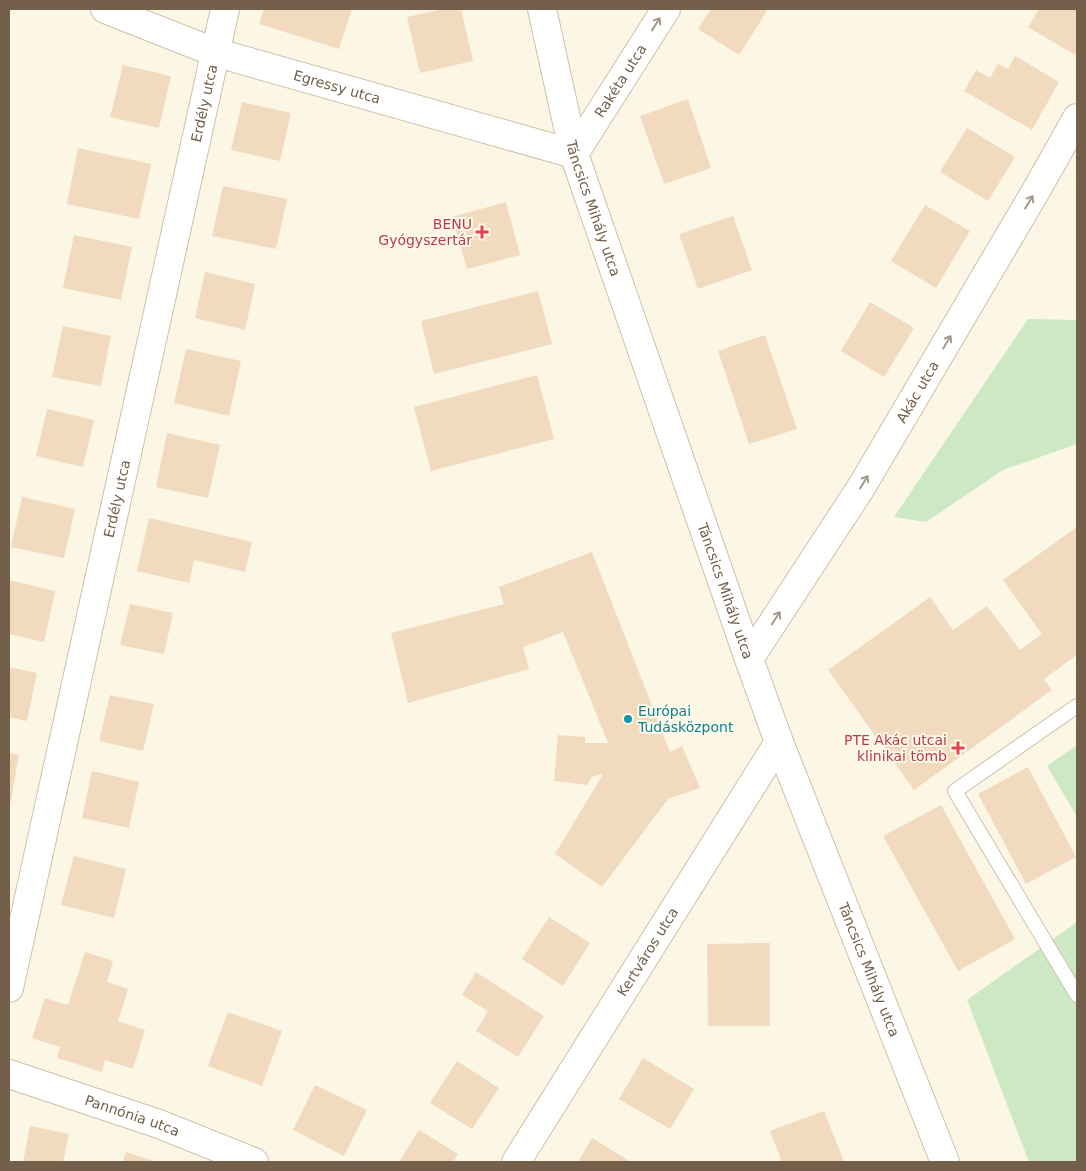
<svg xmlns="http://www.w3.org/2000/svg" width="1086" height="1171" viewBox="0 0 1086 1171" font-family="'DejaVu Sans',sans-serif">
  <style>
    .green { fill: #cce9c3 }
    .building { fill: #f1dabd }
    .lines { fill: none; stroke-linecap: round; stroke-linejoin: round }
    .service-casing { stroke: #cdc0ab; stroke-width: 16 }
    .minor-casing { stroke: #cdc0ab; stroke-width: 30 }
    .tertiary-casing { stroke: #cdc0ab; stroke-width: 30 }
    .service { stroke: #fff; stroke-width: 14 }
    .minor { stroke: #fff; stroke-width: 28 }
    .tertiary { stroke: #fff; stroke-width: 28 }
    .oneway { stroke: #a59889 }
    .health-dot { fill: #e0444e; stroke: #fffaeb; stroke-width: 2 }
    .culture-dot { fill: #0f9aa8; stroke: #fffaeb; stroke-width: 2 }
    .labels { text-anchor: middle; stroke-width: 4; stroke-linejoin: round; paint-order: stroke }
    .street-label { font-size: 14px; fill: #74604a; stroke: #fffaeb }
    .health-label { font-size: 14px; fill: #be3a42; stroke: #fffaeb; text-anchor: end }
    .culture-label { font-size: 14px; fill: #0d838f; stroke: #fffaeb; text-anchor: start }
  </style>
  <rect width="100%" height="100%" fill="#fcf7e5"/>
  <!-- green -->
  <g class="green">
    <path d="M 1028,319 L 1077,320 L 1077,444 L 1003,470 L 926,522 L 894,517 Z"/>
    <path d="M 1077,745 L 1077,817 L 1047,766 Z"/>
    <path d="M 1077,922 L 1077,1162 L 1029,1162 L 967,1000 Z"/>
  </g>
  <!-- building -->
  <g class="building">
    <path d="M 264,9 L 352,9 L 339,49 L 259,24 Z"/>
    <path d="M 444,9 L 461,9 L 473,61 L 420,73 L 407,17 Z"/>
    <path d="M 711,9 L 764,9 L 767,11 L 739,55 L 698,29 Z"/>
    <path d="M 1039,9 L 1077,9 L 1077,51 L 1075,55 L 1028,27 Z"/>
    <path d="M 1015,56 L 1059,82 L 1032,130 L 964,91 L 976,70 L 990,78 L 998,64 L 1008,69 Z"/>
    <path d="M 123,65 L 171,76 L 159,128 L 110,117 Z"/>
    <path d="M 688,99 L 711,168 L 664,184 L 640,116 Z"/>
    <path d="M 242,102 L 291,113 L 280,161 L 231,150 Z"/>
    <path d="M 967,128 L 1015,157 L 988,201 L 940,172 Z"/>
    <path d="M 78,148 L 151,164 L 139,219 L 67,204 Z"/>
    <path d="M 223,186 L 287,199 L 276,249 L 212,236 Z"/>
    <path d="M 506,202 L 520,255 L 467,269 L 452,217 Z"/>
    <path d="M 925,205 L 970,231 L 936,288 L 891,261 Z"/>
    <path d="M 733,216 L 752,270 L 698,289 L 679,234 Z"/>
    <path d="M 74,235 L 132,247 L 121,300 L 63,288 Z"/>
    <path d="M 205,272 L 255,284 L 245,330 L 195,318 Z"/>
    <path d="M 538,291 L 552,344 L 434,374 L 421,321 Z"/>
    <path d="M 870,302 L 914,328 L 884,377 L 841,351 Z"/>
    <path d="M 63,326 L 111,336 L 101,386 L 52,377 Z"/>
    <path d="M 765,335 L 797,429 L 749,444 L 718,351 Z"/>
    <path d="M 186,349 L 241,361 L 229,416 L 174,403 Z"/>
    <path d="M 537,375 L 554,439 L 431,471 L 414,407 Z"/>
    <path d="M 47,409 L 94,420 L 83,467 L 36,456 Z"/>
    <path d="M 167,433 L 220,445 L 208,498 L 156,487 Z"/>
    <path d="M 22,497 L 75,509 L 64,558 L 11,547 Z"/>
    <path d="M 149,518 L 252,542 L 245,572 L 194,560 L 189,583 L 137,571 Z"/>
    <path d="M 1077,527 L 1077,655 L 1044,679 L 1052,690 L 914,790 L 828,670 L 930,597 L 953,630 L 987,606 L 1020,650 L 1042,634 L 1003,580 Z"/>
    <path d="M 592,552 L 670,752 L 682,746 L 700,788 L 668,799 L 602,887 L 555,854 L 603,774 L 591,777 L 588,785 L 554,781 L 558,735 L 585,737 L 585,743 L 608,743 L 563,632 L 523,647 L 529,669 L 408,703 L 391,633 L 504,604 L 499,587 Z"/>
    <path d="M 9,580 L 55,591 L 44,642 L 9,634 Z"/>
    <path d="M 130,604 L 173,613 L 164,654 L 120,645 Z"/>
    <path d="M 9,667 L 37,673 L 27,721 L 9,717 Z"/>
    <path d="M 110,695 L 154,704 L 143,751 L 99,741 Z"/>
    <path d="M 9,753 L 19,755 L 10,806 L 9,806 Z"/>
    <path d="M 1028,767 L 1076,857 L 1026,884 L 978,794 Z"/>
    <path d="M 92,771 L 139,782 L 129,828 L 82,818 Z"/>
    <path d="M 941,805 L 1015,939 L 958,971 L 883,836 Z"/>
    <path d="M 74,856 L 126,869 L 114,918 L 61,905 Z"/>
    <path d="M 549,917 L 590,943 L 563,986 L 522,959 Z"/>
    <path d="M 770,943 L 770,1026 L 708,1026 L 707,944 Z"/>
    <path d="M 85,952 L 113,961 L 107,982 L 128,989 L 118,1021 L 145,1030 L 133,1069 L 105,1060 L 102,1072 L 57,1058 L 60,1047 L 32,1038 L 45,998 L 68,1005 Z"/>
    <path d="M 476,972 L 544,1016 L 518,1057 L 476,1031 L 488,1011 L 462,995 Z"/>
    <path d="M 228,1012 L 282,1031 L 262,1086 L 208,1066 Z"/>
    <path d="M 643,1058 L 694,1089 L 670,1129 L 619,1099 Z"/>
    <path d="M 457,1061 L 499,1088 L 472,1129 L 430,1103 Z"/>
    <path d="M 315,1085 L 367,1110 L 344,1156 L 293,1130 Z"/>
    <path d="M 824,1111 L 844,1162 L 782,1162 L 770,1131 Z"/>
    <path d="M 30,1126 L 69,1134 L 63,1162 L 23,1162 Z"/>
    <path d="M 419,1130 L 458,1154 L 453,1162 L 399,1162 Z"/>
    <path d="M 592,1138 L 631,1162 L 578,1162 Z"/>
    <path d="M 126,1152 L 156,1162 L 123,1162 Z"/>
  </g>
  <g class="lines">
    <!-- service casing -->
    <g class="service-casing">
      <path id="service" d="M 1077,706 L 955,791 L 1077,995"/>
    </g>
    <!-- minor casing -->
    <g class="minor-casing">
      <g id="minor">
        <path id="s1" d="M 105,9 L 214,52 L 574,154 L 666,9"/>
        <path id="s2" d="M 749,659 L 862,486 L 1037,189 L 1077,118"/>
        <path id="s3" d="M 9,988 L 225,9"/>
        <path id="s4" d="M 9,1074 L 159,1124 L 254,1162"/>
        <path id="s5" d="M 516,1162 L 779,742"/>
      </g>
    </g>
    <!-- tertiary casing -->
    <g class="tertiary-casing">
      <g id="tertiary">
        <path id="s6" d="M 542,9 L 574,154 L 749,659 L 779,742 L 945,1162"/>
      </g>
    </g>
    <!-- service -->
    <use href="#service" class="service"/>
    <!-- minor -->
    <use href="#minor" class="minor"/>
    <!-- tertiary -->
    <use href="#tertiary" class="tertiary"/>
  </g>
  <!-- one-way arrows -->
  <defs><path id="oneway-shaft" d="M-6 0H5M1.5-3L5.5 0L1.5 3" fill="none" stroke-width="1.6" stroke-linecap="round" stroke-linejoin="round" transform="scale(1.25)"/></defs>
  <g class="oneway">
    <use href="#oneway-shaft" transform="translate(656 24) rotate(-58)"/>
    <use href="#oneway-shaft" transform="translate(1029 202) rotate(-59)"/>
    <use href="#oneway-shaft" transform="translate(947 342) rotate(-59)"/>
    <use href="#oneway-shaft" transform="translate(864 482) rotate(-59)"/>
    <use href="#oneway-shaft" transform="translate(776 618) rotate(-57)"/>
  </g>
  <!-- markers -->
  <g class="health-dot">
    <path d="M479.5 224.5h5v5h5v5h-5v5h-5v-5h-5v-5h5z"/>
    <path d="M955.5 740.5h5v5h5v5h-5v5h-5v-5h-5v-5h5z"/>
  </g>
  <circle class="culture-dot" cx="628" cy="719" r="5"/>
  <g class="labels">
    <!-- street labels -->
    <g class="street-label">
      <text dy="5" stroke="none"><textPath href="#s1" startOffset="578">Rakéta utca</textPath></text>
      <text dy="5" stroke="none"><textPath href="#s1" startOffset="245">Egressy utca</textPath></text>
      <text dy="5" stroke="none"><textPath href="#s3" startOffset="906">Erdély utca</textPath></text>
      <text dy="5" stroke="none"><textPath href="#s6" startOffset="206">Táncsics Mihály utca</textPath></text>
      <text dy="5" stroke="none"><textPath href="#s2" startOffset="316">Akác utca</textPath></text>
      <text dy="5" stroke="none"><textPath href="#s3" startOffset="501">Erdély utca</textPath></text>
      <text dy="5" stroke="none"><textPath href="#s6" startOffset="611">Táncsics Mihály utca</textPath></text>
      <text dy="5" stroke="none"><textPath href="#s5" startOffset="248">Kertváros utca</textPath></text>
      <text dy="5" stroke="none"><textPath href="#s6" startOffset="1016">Táncsics Mihály utca</textPath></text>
      <text dy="5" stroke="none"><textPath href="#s4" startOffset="130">Pannónia utca</textPath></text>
    </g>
    <!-- health labels -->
    <g class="health-label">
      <text x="472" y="229">BENU<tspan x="472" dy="16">Gyógyszertár</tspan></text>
      <text x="947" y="745">PTE Akác utcai<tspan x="947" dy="16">klinikai tömb</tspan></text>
    </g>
    <!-- culture labels -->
    <g class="culture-label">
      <text x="638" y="716">Európai<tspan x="638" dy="16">Tudásközpont</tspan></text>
    </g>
  </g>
  <!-- border -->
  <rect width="1086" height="1171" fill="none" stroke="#74604a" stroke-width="20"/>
</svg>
